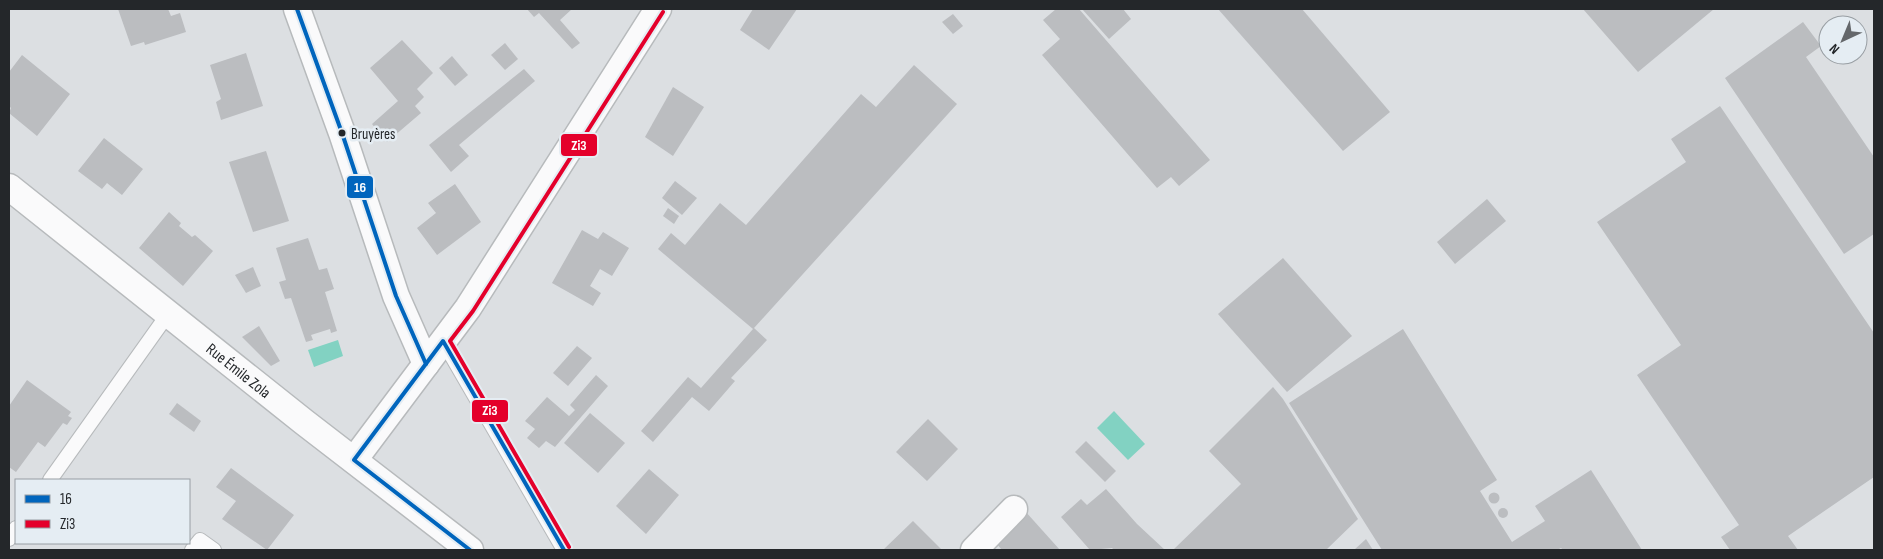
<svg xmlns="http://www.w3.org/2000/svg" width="1883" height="559" viewBox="0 0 1883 559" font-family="'Sofia Sans Condensed',sans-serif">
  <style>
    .water { fill: #82d2c2 }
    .building { fill: #bbbdc0 }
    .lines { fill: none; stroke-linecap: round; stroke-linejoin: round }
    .service-casing { stroke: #b7babc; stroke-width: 16 }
    .minor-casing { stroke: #b7babc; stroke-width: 29 }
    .service { stroke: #fafafb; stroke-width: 14 }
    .minor { stroke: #fafafb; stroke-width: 26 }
    .bus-1-casing { stroke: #e5edf3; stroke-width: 8 }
    .bus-2-casing { stroke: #e5edf3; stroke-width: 8 }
    .bus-1 { stroke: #0065bd; stroke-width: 4 }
    .bus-2 { stroke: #e4002b; stroke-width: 4 }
    .bus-dot { fill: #24272a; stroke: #e5edf3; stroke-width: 2 }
    .labels { text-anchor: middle; stroke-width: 5; stroke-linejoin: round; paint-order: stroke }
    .bus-label { font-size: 15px; fill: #24272a; stroke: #e5edf3; text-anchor: start }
    .street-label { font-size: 16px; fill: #24272a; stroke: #e5edf3 }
    .line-badge { stroke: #e5edf3; stroke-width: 2 }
    .badge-label { font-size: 14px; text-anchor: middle; font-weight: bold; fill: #fff }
  </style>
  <rect width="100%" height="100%" fill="#dcdfe2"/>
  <!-- water -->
  <g class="water">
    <path d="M 338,340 L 343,356 L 314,367 L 308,350 Z"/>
    <path d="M 1114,411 L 1145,444 L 1128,460 L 1097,428 Z"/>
  </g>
  <!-- building -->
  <g class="building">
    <path d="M 118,9 L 168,9 L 171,16 L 180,13 L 186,32 L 145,45 L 144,42 L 131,46 Z"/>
    <path d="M 527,9 L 572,9 L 560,20 L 580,43 L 572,49 L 539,13 L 534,17 Z"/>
    <path d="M 753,9 L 797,9 L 769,50 L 740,30 Z"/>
    <path d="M 1056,9 L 1079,9 L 1210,160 L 1179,186 L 1171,177 L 1157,188 L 1042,55 L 1060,39 L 1043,20 Z"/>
    <path d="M 1082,9 L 1123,9 L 1131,19 L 1109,39 Z"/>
    <path d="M 1218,9 L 1302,9 L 1390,112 L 1343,151 Z"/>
    <path d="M 1583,9 L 1714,9 L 1638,72 Z"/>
    <path d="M 953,14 L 963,26 L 953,34 L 942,22 Z"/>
    <path d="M 1803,22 L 1821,46 L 1806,57 L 1874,157 L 1874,234 L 1844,254 L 1725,78 Z"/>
    <path d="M 402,40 L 433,73 L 417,89 L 424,97 L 415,106 L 421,113 L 387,142 L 372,124 L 398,101 L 370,68 Z"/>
    <path d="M 505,43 L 518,59 L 505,70 L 491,55 Z"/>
    <path d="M 246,53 L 263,106 L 221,120 L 216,102 L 221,99 L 210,65 Z"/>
    <path d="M 22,55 L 70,94 L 37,136 L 9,113 L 11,108 L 9,106 L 9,72 Z"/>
    <path d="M 452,56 L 468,75 L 455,86 L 439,68 Z"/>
    <path d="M 914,65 L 957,104 L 754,328 L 767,340 L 731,378 L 735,381 L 709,411 L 692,397 L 653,442 L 641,431 L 688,377 L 701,388 L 753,329 L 658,249 L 671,233 L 685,245 L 720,203 L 746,225 L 861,94 L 876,107 Z"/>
    <path d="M 524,69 L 535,81 L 459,145 L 469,156 L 451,172 L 429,145 Z"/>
    <path d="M 673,87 L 704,107 L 673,156 L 645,137 Z"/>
    <path d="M 1720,106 L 1874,333 L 1874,477 L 1788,536 L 1798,550 L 1730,550 L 1721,537 L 1739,525 L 1637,375 L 1681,345 L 1597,222 L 1686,162 L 1671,139 Z"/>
    <path d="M 104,138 L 143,169 L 122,195 L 107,183 L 102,189 L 78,171 Z"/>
    <path d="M 266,151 L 289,221 L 253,232 L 229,162 Z"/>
    <path d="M 675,181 L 697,198 L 682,215 L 662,198 Z"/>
    <path d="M 455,184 L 481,222 L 437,255 L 417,228 L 436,213 L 428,203 Z"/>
    <path d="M 1487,199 L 1506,221 L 1455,264 L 1437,242 Z"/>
    <path d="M 668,208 L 679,216 L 674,224 L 663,216 Z"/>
    <path d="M 169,212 L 181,223 L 179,226 L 192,237 L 195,235 L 213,251 L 183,286 L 139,248 Z"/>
    <path d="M 582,230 L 598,239 L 603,232 L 629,248 L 612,276 L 600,269 L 590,286 L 601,293 L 593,306 L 552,283 Z"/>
    <path d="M 308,238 L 319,270 L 327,268 L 334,289 L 325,292 L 337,331 L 331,333 L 330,329 L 311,335 L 313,340 L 306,342 L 291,298 L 285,299 L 279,282 L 286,280 L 276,248 Z"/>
    <path d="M 1283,258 L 1352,336 L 1287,392 L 1218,314 Z"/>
    <path d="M 253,267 L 261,286 L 246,293 L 235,275 Z"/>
    <path d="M 259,326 L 280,361 L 271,366 L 242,337 Z"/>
    <path d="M 1403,329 L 1497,480 L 1480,491 L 1512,542 L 1545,521 L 1535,506 L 1591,470 L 1642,550 L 1563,550 L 1561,548 L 1557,550 L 1382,550 L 1289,403 Z"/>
    <path d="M 577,346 L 592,358 L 568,386 L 553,373 Z"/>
    <path d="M 596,375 L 608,386 L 555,447 L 546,441 L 539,448 L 527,438 L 535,429 L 525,421 L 547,397 L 569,416 L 575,410 L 570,405 Z"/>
    <path d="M 27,380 L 71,412 L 68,416 L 72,418 L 67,425 L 63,423 L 45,447 L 38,442 L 16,472 L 9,467 L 9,406 Z"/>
    <path d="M 1273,387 L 1283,399 L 1358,519 L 1326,550 L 1173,550 L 1241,484 L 1209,451 Z"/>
    <path d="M 177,403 L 201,421 L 194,432 L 169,414 Z"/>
    <path d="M 590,413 L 625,443 L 598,473 L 564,443 Z"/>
    <path d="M 928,419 L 958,449 L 927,481 L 896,452 Z"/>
    <path d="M 1086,441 L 1116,471 L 1105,482 L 1075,452 Z"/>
    <path d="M 231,468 L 294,515 L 267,550 L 222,519 L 236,501 L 216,487 Z"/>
    <path d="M 649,469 L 679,495 L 646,534 L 616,506 Z"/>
    <path d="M 1106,489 L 1137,524 L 1165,550 L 1114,550 L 1112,548 L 1090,550 L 1061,517 L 1081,499 L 1087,505 Z"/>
    <circle cx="1494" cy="498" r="5.5"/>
    <circle cx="1503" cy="513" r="5"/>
    <path d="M 1025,511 L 1060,550 L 1002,550 L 995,542 Z"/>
    <path d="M 913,521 L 941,549 L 940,550 L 883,550 Z"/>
    <path d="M 1366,539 L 1373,550 L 1354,550 Z"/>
  </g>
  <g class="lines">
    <!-- service casing -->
    <g class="service-casing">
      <g id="service">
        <path d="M 443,341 L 564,550"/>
        <path d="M 50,480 L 168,314"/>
        <path d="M 9,539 L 16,528"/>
        <path d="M 192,550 L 200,540 L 214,550"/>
      </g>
    </g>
    <!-- minor casing -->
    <g class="minor-casing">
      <g id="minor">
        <path d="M 297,9 L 342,133 L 396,296 L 426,364"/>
        <path id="s1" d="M 9,187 L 304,422 L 470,550"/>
        <path d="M 354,460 L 468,308 L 658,9"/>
        <path d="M 974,550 L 1014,509"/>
      </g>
    </g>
    <!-- service -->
    <use href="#service" class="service"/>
    <!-- minor -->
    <use href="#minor" class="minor"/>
    <!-- bus-1 casing -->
    <g class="bus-1-casing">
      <g id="bus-1">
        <path d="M 297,9 L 342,133 L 396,296 L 426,364"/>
        <path d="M 470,550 L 354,460 L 443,341 L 564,550"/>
      </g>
    </g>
    <!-- bus-2 casing -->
    <g class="bus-2-casing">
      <path id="bus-2" d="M 569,547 L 450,341 L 473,311 L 663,12"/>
    </g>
    <!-- bus-1 -->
    <use href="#bus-1" class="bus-1"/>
    <!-- bus-2 -->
    <use href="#bus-2" class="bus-2"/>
  </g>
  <!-- markers -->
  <circle class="bus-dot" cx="342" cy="133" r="4.5"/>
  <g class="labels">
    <!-- bus labels -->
    <g class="bus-label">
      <text x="351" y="139">Bruyères</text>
    </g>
    <!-- street labels -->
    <g class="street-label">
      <text dy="6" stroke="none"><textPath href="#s1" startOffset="294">Rue Émile Zola</textPath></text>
    </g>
  </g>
  <g class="line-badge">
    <rect x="560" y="133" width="38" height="24" rx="5" fill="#e4002b"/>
    <rect x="346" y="175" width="28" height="24" rx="5" fill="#0065bd"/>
    <rect x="471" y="399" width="38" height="24" rx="5" fill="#e4002b"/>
  </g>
  <g class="badge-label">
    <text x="579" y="150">Zi3</text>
    <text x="360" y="192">16</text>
    <text x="490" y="415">Zi3</text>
  </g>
  <!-- border -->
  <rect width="1883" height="559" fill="none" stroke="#24272a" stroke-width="20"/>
  <!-- legend -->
  <rect x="15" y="479" width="175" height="65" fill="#e5edf3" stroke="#989ea3"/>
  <rect x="25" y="495" width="25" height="8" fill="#0065bd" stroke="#989ea3"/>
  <text x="60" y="504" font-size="15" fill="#24272a">16</text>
  <rect x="25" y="520" width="25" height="8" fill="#e4002b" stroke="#989ea3"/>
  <text x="60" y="529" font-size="15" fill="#24272a">Zi3</text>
  <!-- north arrow -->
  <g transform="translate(1843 40) rotate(224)"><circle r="24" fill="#e5edf3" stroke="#989ea3"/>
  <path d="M0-4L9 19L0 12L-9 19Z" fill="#64676a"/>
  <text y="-8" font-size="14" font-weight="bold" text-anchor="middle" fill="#24272a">N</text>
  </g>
</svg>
